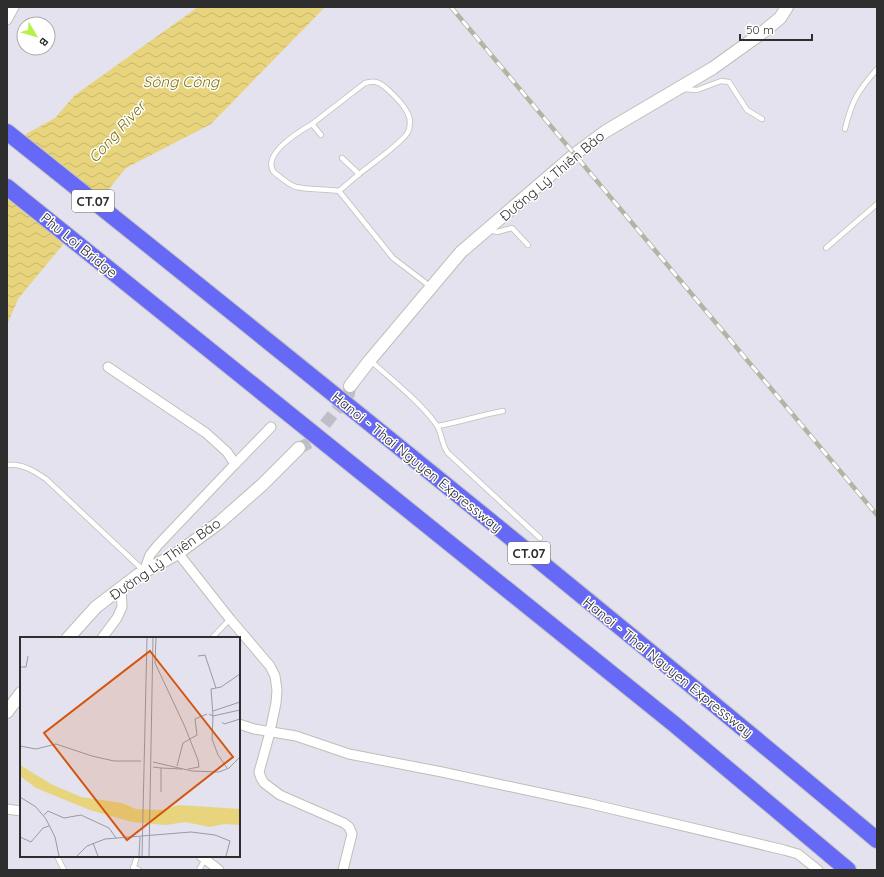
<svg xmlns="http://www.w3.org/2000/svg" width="884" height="877" viewBox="0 0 884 877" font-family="Quicksand,sans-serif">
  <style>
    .water { fill: url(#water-waves) }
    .pier { fill: #e3e2ee }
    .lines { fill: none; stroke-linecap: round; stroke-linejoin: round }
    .secondary-tunnel { stroke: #bfbec8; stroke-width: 12; stroke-dasharray: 12 6; stroke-linecap: butt }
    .lane-casing { stroke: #bcc0b5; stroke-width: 6 }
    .street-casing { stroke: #bcc0b5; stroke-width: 11 }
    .secondary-casing { stroke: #bcc0b5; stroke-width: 14 }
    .highway-casing { stroke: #c4c4c4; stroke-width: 18 }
    .lane { stroke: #fff; stroke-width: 4.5 }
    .street { stroke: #fff; stroke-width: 9 }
    .secondary { stroke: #fff; stroke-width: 12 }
    .highway { stroke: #6669f5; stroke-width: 16 }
    .rail-casing { stroke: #afb7a4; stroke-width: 4.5 }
    .rail { stroke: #fff; stroke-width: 3; stroke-dasharray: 9; stroke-linecap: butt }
    .labels { text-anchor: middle; stroke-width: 3; stroke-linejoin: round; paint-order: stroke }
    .shield { fill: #fff; stroke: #6d6d6d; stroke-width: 1 }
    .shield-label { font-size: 13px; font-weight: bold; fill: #2e2e2e }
    .street-label { font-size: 14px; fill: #2e2e2e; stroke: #fff }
    .water-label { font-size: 15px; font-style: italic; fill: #7e7315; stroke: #fff }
    .inset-road { fill: none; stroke: #9b9aa1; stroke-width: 1 }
    .view { fill: #d5550f; fill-opacity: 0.15; stroke: #d5550f; stroke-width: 2 }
    .inset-edge { fill: none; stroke: #2e2e2e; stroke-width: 2 }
  </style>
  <defs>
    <pattern id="water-waves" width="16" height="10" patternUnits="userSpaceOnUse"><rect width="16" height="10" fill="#e8d47c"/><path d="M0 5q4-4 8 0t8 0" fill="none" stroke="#c7b66c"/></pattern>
  </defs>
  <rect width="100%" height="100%" fill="#e3e2ee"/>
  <!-- water -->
  <path class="water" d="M 198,7 L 325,7 L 211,124 L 126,168 L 18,299 L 7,325 L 7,158 L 26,134 L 55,118 L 75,95 Z"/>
  <!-- pier -->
  <path class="pier" d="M 18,141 L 98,205 L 71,238 L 7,187 L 7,155 Z"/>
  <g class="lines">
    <!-- secondary-tunnel -->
    <path class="secondary-tunnel" d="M 299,448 L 311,442 L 349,394 L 350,386"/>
    <!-- lane casing -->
    <g class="lane-casing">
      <g id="lane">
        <path d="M 684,89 L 697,90 L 721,81 L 729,82 L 747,110 L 762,119"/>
        <path d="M 312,124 L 365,83 C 369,82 372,81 376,82 C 385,84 405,106 408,114 C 411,119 410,128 408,132 C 403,142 369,166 359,174"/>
        <path d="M 845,129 C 852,100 858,91 877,69"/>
        <path d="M 321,135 L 312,124 C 300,131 263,153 273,171 C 274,173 278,175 280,177 C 285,181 290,185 296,187 C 310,190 325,189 339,191 L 393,258 L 431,287"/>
        <path d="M 339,191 L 359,174 L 342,158"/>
        <path d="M 490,230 L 497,232 L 512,228 L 528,245"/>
        <path d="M 826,248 L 877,204"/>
        <path d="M 371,361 C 393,381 418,400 436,424 C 442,432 441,444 448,453 L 540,538"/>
        <path d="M 438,426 C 460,422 481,415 503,411"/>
        <path d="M 7,465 C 22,463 34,471 46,479 L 143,570"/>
        <path d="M 212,638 L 230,619"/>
        <path d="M 57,856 L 64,870"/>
        <path d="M 133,867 L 139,870"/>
        <path d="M 133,870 L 137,856"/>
        <path d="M 199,870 L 205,859"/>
      </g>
    </g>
    <!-- street casing -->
    <g class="street-casing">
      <g id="street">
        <path d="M 7,20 L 14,7"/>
        <path d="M 108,367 L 206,433 L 227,452 L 235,464 L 271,427"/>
        <path d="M 178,553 L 230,619 L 270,666 L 275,676 L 277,690 L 276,703 L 269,736 L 259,772 L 261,778 L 264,783 L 280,795 L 344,823 L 349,827 L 352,834 L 343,870"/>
        <path d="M 144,571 L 150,555 L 158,545 L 235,464"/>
        <path d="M 102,638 L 117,618 L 122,607 L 121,588"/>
        <path d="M 239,724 L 254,729 L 296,736 L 349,754 L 442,772 L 587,803 L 784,850 L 798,854 L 818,870"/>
        <path d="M 7,809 L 21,811"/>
        <path d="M 201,856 L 219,870"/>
      </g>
    </g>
    <!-- secondary casing -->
    <g class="secondary-casing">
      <g id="secondary">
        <path d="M 350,386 L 370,360 L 461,252 L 575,154 L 606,131 L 713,68 L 763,32 L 780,18 L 787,7"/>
        <path d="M 68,638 L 96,607 L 138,575 L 178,553 L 220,522 L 263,484 L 299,448"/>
        <path d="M 7,712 L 21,693"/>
      </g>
    </g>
    <!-- highway casing -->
    <g class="highway-casing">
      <g id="highway">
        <path d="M 7,132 C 299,365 591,600 877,840"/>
        <path d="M 7,187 L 674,724 L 848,870"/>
      </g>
    </g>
    <!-- lane -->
    <use href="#lane" class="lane"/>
    <!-- street -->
    <use href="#street" class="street"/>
    <!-- secondary -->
    <use href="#secondary" class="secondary"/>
    <!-- highway -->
    <use href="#highway" class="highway"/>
    <!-- rail casing -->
    <g class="rail-casing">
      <path id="rail" d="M 451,7 L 877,515"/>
    </g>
    <!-- rail -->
    <use href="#rail" class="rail"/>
  </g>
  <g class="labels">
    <!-- shield labels -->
    <g class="shield">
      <rect x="72" y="190" width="42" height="22" rx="3"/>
      <rect x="508" y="542" width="42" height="22" rx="3"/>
    </g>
    <g class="shield-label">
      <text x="93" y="206">CT.07</text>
      <text x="529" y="558">CT.07</text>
    </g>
    <!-- street labels -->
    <g class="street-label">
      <text transform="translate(552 176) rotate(-40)" y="5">Đường Lý Thiên Bảo</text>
      <text transform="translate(79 245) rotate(39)" y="5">Phu Loi Bridge</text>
      <text transform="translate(417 462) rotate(39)" y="5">Hanoi - Thai Nguyen Expressway</text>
      <text transform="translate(165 559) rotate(-35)" y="5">Đường Lý Thiên Bảo</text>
      <text transform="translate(668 667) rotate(39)" y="5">Hanoi - Thai Nguyen Expressway</text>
    </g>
    <!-- water labels -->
    <g class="water-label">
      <text x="181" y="87">Sông Công</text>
      <text transform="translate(117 132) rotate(-48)" y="5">Cong River</text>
    </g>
  </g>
  <!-- overview -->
  <g transform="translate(20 637)">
    <rect width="220" height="220" fill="#e3e2ee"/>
    <path d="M 0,128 L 31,147 L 61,160 L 102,166 L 116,172 L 142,173 L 159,168 L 220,172 L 220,188 L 204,187 L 190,190 L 165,185 L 146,188 L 112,185 L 70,173 L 16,151 L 0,139 Z" fill="#e8d47c"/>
    <path class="inset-road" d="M 136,1 L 135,26 L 165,90 L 178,123 L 179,130 L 168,132M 178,19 L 185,18 L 196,51M 0,30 L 6,30 L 8,19M 220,37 L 201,50 L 191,52 L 193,79 L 220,73M 193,74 L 220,65M 189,77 L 193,79 L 192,102 L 198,118 L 207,131M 202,85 L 204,87 L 220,82M 0,109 L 16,112 L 36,107 L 72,119 L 94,124 L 121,124M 133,125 L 172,134 L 199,135 L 209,131 L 220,120M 157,129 L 163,106 L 177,98 L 175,82 L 187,77M 133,130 L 141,131 L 141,155M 141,131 L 162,132M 0,160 L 16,170 L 26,182 L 35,200 L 39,219M 24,178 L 28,174 L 44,181 L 61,178 L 89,191 L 96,201M 0,200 L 11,205 L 23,191 L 29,189M 73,206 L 78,219M 57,219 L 67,209 L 85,202 L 171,195 L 195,198 L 210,204 L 206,219M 119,219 L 120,200M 122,219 L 127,1M 129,219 L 133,1"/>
    <path class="view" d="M 130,14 L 213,120 L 107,203 L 24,96 Z"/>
    <rect width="220" height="220" class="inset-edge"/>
  </g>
  <!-- border -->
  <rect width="884" height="877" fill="none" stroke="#2e2e2e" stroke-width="16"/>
  <!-- north arrow -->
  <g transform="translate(36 36) rotate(128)"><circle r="19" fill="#ffffff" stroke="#ababab"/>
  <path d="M0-3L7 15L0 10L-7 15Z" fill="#b5f04d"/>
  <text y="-6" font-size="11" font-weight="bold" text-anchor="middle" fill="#2e2e2e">B</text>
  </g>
  <!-- scale -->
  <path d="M740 34v6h72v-6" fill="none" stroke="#2e2e2e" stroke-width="2"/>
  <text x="746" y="34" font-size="12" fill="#2e2e2e" stroke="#ffffff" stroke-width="3" paint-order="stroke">50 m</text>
</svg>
